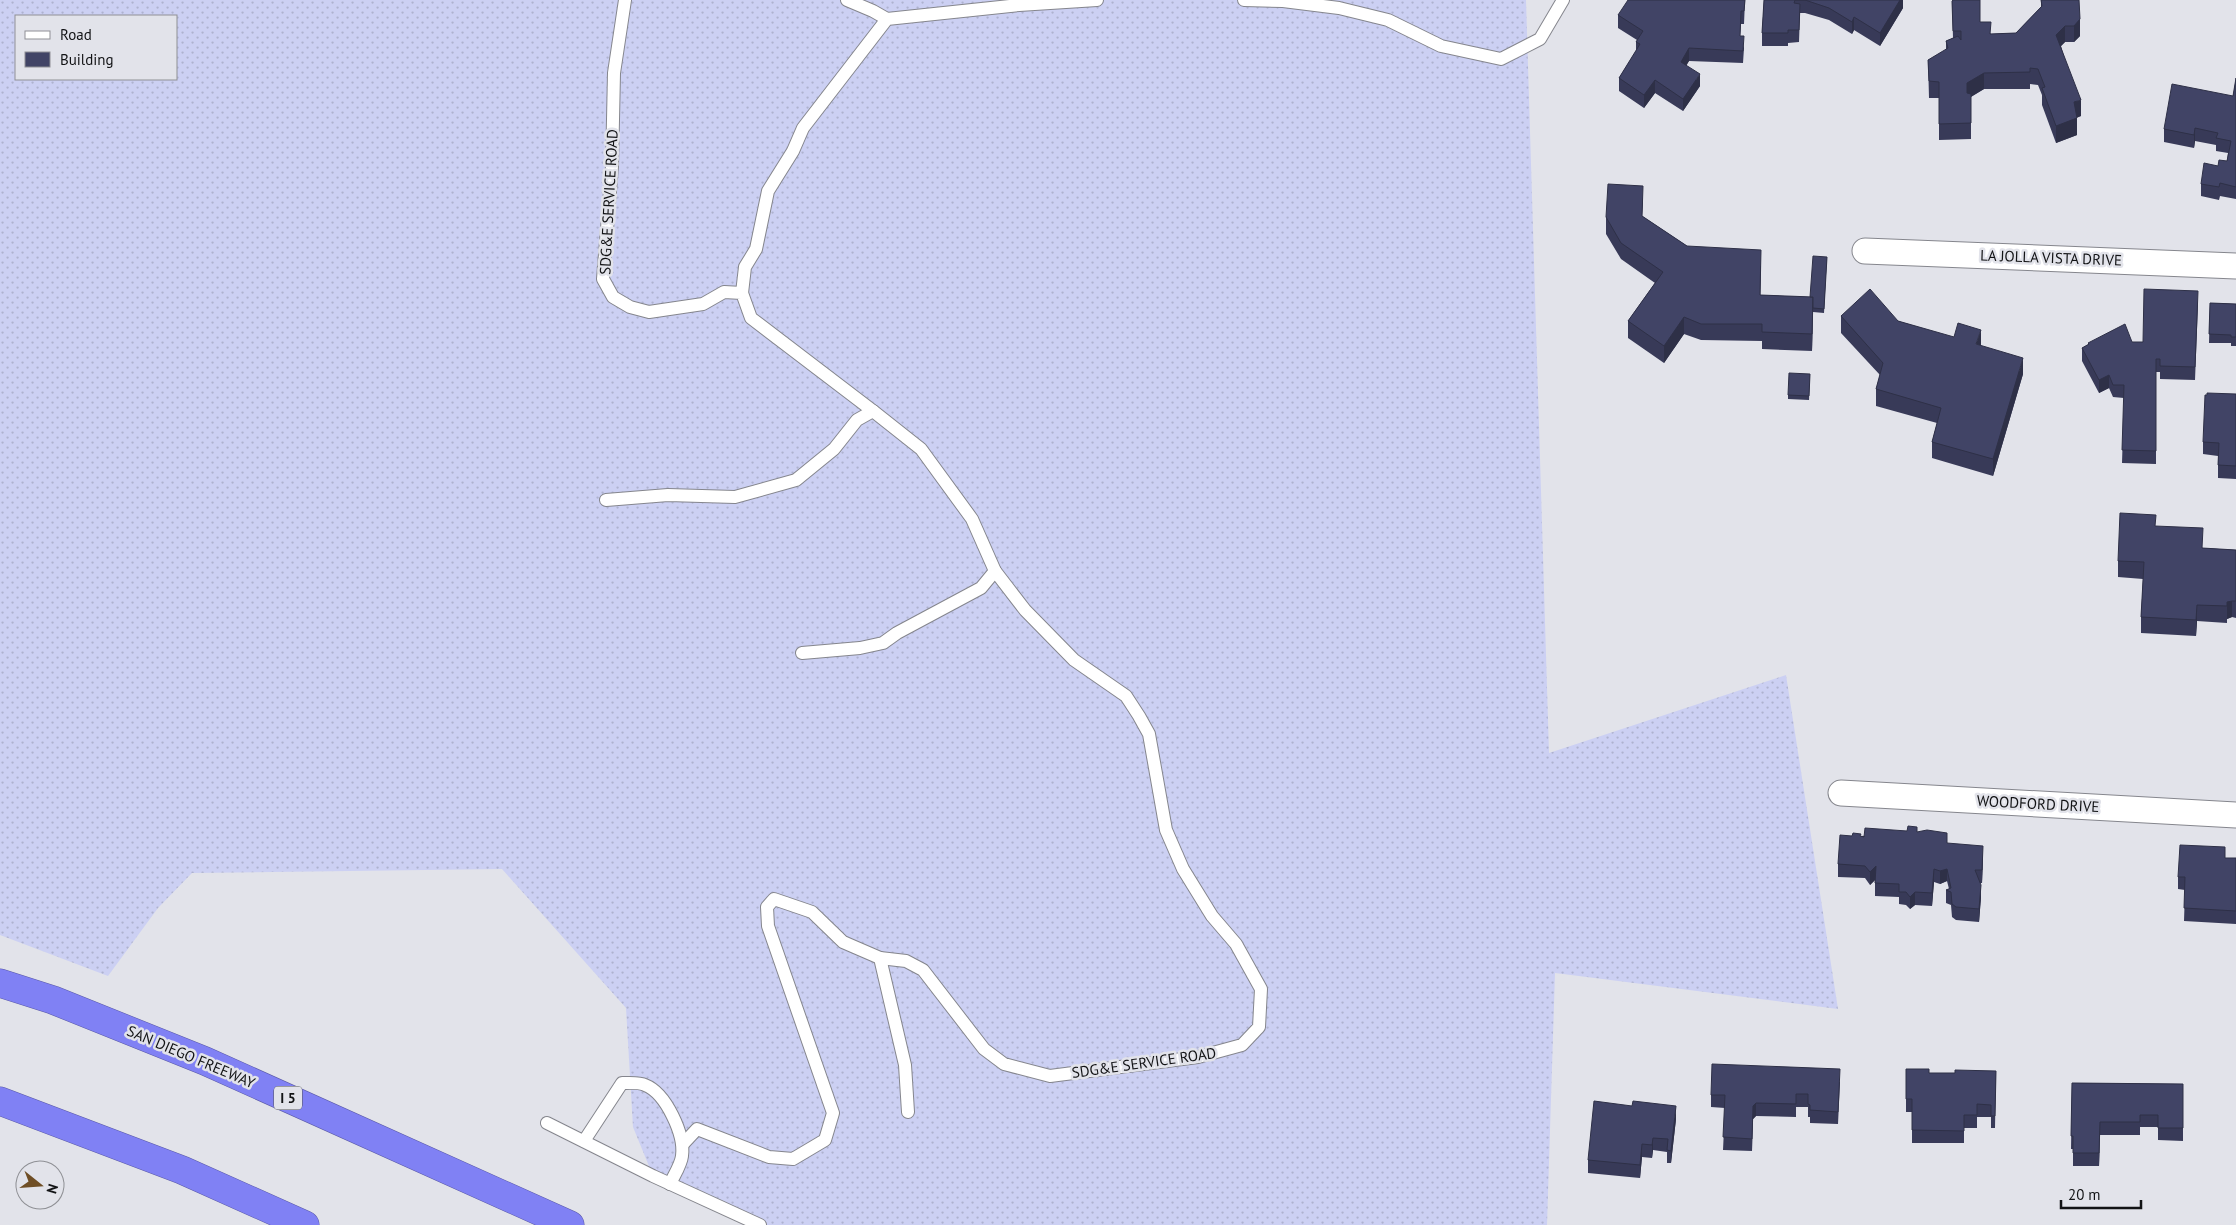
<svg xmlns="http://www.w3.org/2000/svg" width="2236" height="1225" viewBox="0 0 2236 1225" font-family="'PT Sans',sans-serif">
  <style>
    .grass { fill: url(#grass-dots); fill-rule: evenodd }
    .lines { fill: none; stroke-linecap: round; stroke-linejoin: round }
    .service-casing { stroke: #85868d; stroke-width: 14 }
    .minor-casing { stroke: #85868d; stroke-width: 27 }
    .motorway-casing { stroke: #5a5aa6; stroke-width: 29 }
    .service { stroke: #fff; stroke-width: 12 }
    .minor { stroke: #fff; stroke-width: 25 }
    .motorway { stroke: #8081f4; stroke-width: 28 }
    .wall { fill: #383a58 }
    .shaded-wall { fill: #2e3047 }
    .building { fill: #414466; stroke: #2e3047 }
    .labels { text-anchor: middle; stroke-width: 5; stroke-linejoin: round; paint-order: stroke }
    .shield { fill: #e2e3ea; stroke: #505155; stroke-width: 1 }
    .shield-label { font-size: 14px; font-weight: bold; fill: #121315 }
    .street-label { font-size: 15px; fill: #121315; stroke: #e2e3ea }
  </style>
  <defs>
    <pattern id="grass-dots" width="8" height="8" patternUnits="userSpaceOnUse" patternTransform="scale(1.25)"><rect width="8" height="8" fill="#ccd0f3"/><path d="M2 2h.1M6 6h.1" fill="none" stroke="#aeb2cf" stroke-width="1.8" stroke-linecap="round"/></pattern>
  </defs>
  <rect width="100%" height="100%" fill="#e2e3ea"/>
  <!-- grass -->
  <path class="grass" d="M 0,0 L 1526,0 L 1549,753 L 1786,675 L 1838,1009 L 1555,973 L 1547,1225 L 763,1225 L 653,1176 L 633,1127 L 626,1008 L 502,869 L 192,873 L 158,908 L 108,976 L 0,935 ZM 16,16 L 176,16 L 176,79 L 16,79 Z"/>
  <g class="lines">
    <!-- service casing -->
    <g class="service-casing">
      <g id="service">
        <path d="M 625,0 L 614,73 L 612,166 L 603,279 L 613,297 L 630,307 L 649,312 L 703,304 L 724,292 L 742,293 L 751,318 L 873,411"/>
        <path d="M 847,0 L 873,11 L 887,19"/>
        <path d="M 1244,0 L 1283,1 L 1339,8 L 1388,20 L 1441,46 L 1501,59 L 1540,39 L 1563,0"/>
        <path d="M 742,293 L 745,267 L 756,249 L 768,191 L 793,151 L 803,128 L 887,19 L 1019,5 L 1097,0"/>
        <path d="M 606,500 L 668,495 L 735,497 L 796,480 L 834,449 L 857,420 L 873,411 L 921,449 L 972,519 L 995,571"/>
        <path d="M 802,653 L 860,648 L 883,643 L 897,633 L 981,588 L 995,571 L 1025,610 L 1074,660 L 1126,696 L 1139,716 L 1149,734 L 1166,830 L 1183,869 L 1212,916 L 1236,944 L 1261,989 L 1259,1027 L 1242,1045 L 1198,1057 L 1050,1076 L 1004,1064 L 984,1049 L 923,970 L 906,961 L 880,958"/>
        <path d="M 547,1123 L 653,1176 L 760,1225"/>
        <path d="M 584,1141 L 622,1083 C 629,1083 639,1082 645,1085 C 666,1093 685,1135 682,1156 C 681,1165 674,1175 670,1184"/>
        <path d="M 683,1144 L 697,1129 L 769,1157 L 793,1159 L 825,1140 L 833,1113 L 768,926 L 767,907 L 774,899 L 812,912 L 843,942 L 880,958 L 905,1065 L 908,1112"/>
      </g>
    </g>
    <!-- minor casing -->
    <g class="minor-casing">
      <g id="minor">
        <path d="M 1865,251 L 2236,266"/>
        <path d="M 1841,793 L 2236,815"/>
      </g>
    </g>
    <!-- motorway casing -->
    <g class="motorway-casing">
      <g id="motorway">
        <path d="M 0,983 L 53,1000 L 205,1061 L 570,1225"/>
        <path d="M 0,1101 L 182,1170 L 305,1225"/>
      </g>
    </g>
    <!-- service -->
    <use href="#service" class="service"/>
    <!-- minor -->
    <use href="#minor" class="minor"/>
    <!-- motorway -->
    <use href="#motorway" class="motorway"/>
  </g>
  <!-- wall -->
  <g class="wall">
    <path d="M 1745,0 L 1744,24 L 1741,24 L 1740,36 L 1744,48 L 1743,63 L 1689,61 L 1686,65 L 1700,86 L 1683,111 L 1655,93 L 1644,108 L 1619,91 L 1619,78 L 1636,51 L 1636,42 L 1637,40 L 1618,28 L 1618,15 Z"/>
    <path d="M 1764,0 L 1903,0 L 1903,8 L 1880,46 L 1854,30 L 1852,34 L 1829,20 L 1805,13 L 1800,13 L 1799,42 L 1788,43 L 1788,46 L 1762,46 L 1762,33 Z"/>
    <path d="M 2041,0 L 2079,0 L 2080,36 L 2074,42 L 2065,42 L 2061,46 L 2081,116 L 2077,117 L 2077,135 L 2056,143 L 2042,105 L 2042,95 L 2038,85 L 2030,84 L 2030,89 L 1984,89 L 1971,97 L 1971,139 L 1939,140 L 1939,98 L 1929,98 L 1928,60 L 1946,50 L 1946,41 L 1953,38 L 1952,1 L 1980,22 L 1991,34 L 2016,33 L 2041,7 Z"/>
    <path d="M 2236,78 L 2236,199 L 2220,196 L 2219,200 L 2201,196 L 2201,184 L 2218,166 L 2227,161 L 2228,153 L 2216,151 L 2216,145 L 2195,141 L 2194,148 L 2164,142 L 2164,129 L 2233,96 Z"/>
    <path d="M 1643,202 L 1642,216 L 1687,246 L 1761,266 L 1760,295 L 1810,297 L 1827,257 L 1824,313 L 1813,312 L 1812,351 L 1762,349 L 1762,341 L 1701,340 L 1684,334 L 1664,363 L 1628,338 L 1628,321 L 1655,283 L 1621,259 L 1606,234 L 1606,217 Z"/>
    <path d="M 2210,303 L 2236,304 L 2236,346 L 2231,346 L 2231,343 L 2209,343 Z"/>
    <path d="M 2198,304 L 2195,380 L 2160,379 L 2160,372 L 2156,372 L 2156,464 L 2122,463 L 2124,398 L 2113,397 L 2109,388 L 2099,393 L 2082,361 L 2082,348 L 2088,345 L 2088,343 L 2143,342 Z"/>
    <path d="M 1841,316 L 1898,321 L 1981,346 L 2023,374 L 1993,476 L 1932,458 L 1932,442 L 1937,423 L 1876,406 L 1876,389 L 1880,375 L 1841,333 Z"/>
    <path d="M 1810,374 L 1809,400 L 1788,399 L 1788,395 Z"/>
    <path d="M 2236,394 L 2236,479 L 2218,478 L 2218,456 L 2203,454 L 2203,442 Z"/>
    <path d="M 2156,526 L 2203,548 L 2236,550 L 2236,618 L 2232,617 L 2227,619 L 2227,623 L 2197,621 L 2196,636 L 2141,633 L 2141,617 L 2143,579 L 2118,577 L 2118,561 Z"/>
    <path d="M 1917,832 L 1983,858 L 1982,883 L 1980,883 L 1981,897 L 1979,922 L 1956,920 L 1952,917 L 1951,905 L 1946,903 L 1946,890 L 1949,889 L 1947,881 L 1940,884 L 1934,882 L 1932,906 L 1915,905 L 1910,909 L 1906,905 L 1899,904 L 1899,897 L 1875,896 L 1875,880 L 1870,885 L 1865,878 L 1838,877 L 1838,864 L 1861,836 Z"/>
    <path d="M 2225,858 L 2236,858 L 2236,924 L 2184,921 L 2185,890 L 2178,889 L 2178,877 Z"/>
    <path d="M 1906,1069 L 1929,1073 L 1955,1073 L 1996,1071 L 1995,1128 L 1991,1128 L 1991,1117 L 1977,1117 L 1977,1128 L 1964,1128 L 1964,1143 L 1912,1143 L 1912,1112 L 1906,1112 Z"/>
    <path d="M 1840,1082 L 1838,1124 L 1810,1123 L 1810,1117 L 1808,1117 L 1808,1107 L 1796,1107 L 1796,1117 L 1756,1116 L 1753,1119 L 1752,1151 L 1723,1150 L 1725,1108 L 1711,1107 L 1711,1095 Z"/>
    <path d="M 2072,1083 L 2183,1084 L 2183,1141 L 2158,1140 L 2158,1127 L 2140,1127 L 2140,1135 L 2100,1135 L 2099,1166 L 2073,1166 L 2073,1149 L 2071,1149 Z"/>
    <path d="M 1632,1106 L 1676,1119 L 1671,1163 L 1667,1163 L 1667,1152 L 1653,1150 L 1652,1158 L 1642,1157 L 1640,1178 L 1588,1173 L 1588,1160 Z"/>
  </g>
  <!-- shaded-wall -->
  <g class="shaded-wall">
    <path d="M 1900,0 L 1903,0 L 1903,8 L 1880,46 L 1880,33 Z"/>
    <path d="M 1854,17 L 1854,30 L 1852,34 L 1852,22 Z"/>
    <path d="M 2080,19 L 2080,36 L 2074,42 L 2074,26 Z"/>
    <path d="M 2065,26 L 2065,42 L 2056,51 L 2056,35 Z"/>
    <path d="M 1689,48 L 1689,61 L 1681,75 L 1681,62 Z"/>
    <path d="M 1984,73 L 1984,89 L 1967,99 L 1967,110 L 1967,83 Z"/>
    <path d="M 1700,74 L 1700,86 L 1683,111 L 1683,99 Z"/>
    <path d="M 1655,80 L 1655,93 L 1644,108 L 1644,95 Z"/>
    <path d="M 2081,100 L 2081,116 L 2074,119 L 2074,102 Z"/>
    <path d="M 2077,118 L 2077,135 L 2056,143 L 2056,126 Z"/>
    <path d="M 2195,128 L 2195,141 L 2194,148 L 2194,135 Z"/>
    <path d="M 1761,250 L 1761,266 L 1760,311 L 1760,295 Z"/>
    <path d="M 1813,297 L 1813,314 L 1812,351 L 1812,334 Z"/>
    <path d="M 1684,317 L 1684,334 L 1664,363 L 1664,346 Z"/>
    <path d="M 1981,330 L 1981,346 L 1976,344 Z"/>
    <path d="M 2023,358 L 2023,374 L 1993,476 L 1993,459 Z"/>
    <path d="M 2109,375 L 2109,388 L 2099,393 L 2099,380 Z"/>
    <path d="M 2232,601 L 2232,617 L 2227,619 L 2227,623 L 2227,602 Z"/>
    <path d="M 2197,605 L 2197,621 L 2196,636 L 2196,620 Z"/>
    <path d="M 1983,846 L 1983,858 L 1982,883 L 1982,870 Z"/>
    <path d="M 1876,866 L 1876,879 L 1870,885 L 1870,872 Z"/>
    <path d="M 1934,869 L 1934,882 L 1932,906 L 1932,893 Z"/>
    <path d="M 1947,869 L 1947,881 L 1940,884 L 1940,871 Z"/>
    <path d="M 1981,885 L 1981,897 L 1979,922 L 1979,909 Z"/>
    <path d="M 1915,892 L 1915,905 L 1910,909 L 1910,897 Z"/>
    <path d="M 1756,1103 L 1756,1116 L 1753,1119 L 1752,1151 L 1753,1106 Z"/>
    <path d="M 1676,1106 L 1676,1119 L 1671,1163 L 1671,1151 Z"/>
    <path d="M 2100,1122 L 2100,1135 L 2099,1166 L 2099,1153 Z"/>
    <path d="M 1653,1138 L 1653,1150 L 1652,1158 L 1652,1145 Z"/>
    <path d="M 1642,1144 L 1642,1157 L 1640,1178 L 1640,1165 Z"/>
  </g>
  <!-- building -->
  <g class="building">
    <path d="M 1628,0 L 1745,0 L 1744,11 L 1741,11 L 1740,36 L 1744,36 L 1743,51 L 1689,48 L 1681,62 L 1700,74 L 1683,99 L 1655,80 L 1644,95 L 1619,78 L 1640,44 L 1636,42 L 1643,31 L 1618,15 Z"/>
    <path d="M 1764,0 L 1900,0 L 1880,33 L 1854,17 L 1852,22 L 1829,8 L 1805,0 L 1795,0 L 1794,3 L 1800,4 L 1799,30 L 1788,30 L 1788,33 L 1762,33 Z"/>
    <path d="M 1953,0 L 1980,0 L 1980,22 L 1991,22 L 1990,34 L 2016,33 L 2042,6 L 2041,0 L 2079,0 L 2080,19 L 2074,26 L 2065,26 L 2056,35 L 2081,100 L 2074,102 L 2077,118 L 2056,126 L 2042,88 L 2045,87 L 2038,69 L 2030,68 L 2030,72 L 1984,73 L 1967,83 L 1967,93 L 1971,94 L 1971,123 L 1939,124 L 1939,82 L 1929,81 L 1928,60 L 1948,48 L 1946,41 L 1958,36 L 1961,40 L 1961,31 L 1953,31 L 1952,1 Z"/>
    <path d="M 2236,78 L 2236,187 L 2220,183 L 2219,187 L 2201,184 L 2204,163 L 2218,166 L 2219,160 L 2227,161 L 2231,141 L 2216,138 L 2218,133 L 2195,128 L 2194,135 L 2164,129 L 2172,84 L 2233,96 Z"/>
    <path d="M 1608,184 L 1643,186 L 1642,216 L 1687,246 L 1761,250 L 1760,295 L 1813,297 L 1812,334 L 1762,332 L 1762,324 L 1701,324 L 1684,317 L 1664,346 L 1628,321 L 1663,272 L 1621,243 L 1606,217 Z"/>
    <path d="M 1813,256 L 1827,257 L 1824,309 L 1813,308 L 1813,297 L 1810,297 Z"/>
    <path d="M 1870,289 L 1898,321 L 1954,337 L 1958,323 L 1981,330 L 1976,344 L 2023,358 L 1993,459 L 1932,442 L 1941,408 L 1876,389 L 1883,363 L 1841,316 Z"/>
    <path d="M 2144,289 L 2198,291 L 2195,367 L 2160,366 L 2160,359 L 2156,359 L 2156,451 L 2122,450 L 2124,385 L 2113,385 L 2109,375 L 2099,380 L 2082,348 L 2089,344 L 2088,343 L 2125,324 L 2132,342 L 2143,342 Z"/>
    <path d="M 2210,303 L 2236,304 L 2236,337 L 2231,337 L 2231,335 L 2209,334 Z"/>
    <path d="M 1789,373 L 1810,374 L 1809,396 L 1788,395 Z"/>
    <path d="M 2207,393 L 2236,394 L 2236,466 L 2218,465 L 2219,443 L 2203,442 L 2205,395 L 2207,395 Z"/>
    <path d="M 2120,513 L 2156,515 L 2155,526 L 2203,528 L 2202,548 L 2236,550 L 2236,601 L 2232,601 L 2227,602 L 2227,606 L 2197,605 L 2196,620 L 2141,617 L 2144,562 L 2118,561 Z"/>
    <path d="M 1908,826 L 1917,827 L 1917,832 L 1927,830 L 1947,833 L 1947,843 L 1983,846 L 1982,870 L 1975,870 L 1981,885 L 1979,909 L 1956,907 L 1952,904 L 1951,892 L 1946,890 L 1951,888 L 1947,869 L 1940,871 L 1934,869 L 1932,893 L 1915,892 L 1910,897 L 1906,892 L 1899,892 L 1899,884 L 1875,883 L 1876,866 L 1870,872 L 1865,866 L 1838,864 L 1840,835 L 1852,836 L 1853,833 L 1861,834 L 1860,836 L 1864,837 L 1865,828 L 1907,831 Z"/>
    <path d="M 2180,845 L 2225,847 L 2225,858 L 2236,858 L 2236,911 L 2184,908 L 2185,877 L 2178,877 Z"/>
    <path d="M 1712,1064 L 1840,1069 L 1838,1112 L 1810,1110 L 1810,1105 L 1808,1104 L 1808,1094 L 1796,1094 L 1796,1104 L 1756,1103 L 1753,1106 L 1752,1139 L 1723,1137 L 1725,1095 L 1711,1095 Z"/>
    <path d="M 1906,1069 L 1929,1069 L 1929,1073 L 1955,1073 L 1955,1070 L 1996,1071 L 1995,1116 L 1991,1116 L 1991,1105 L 1977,1104 L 1977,1115 L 1964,1115 L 1964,1131 L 1912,1130 L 1912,1099 L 1906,1099 Z"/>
    <path d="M 2072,1083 L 2183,1084 L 2183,1128 L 2158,1128 L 2158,1115 L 2140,1115 L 2140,1122 L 2100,1122 L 2099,1153 L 2073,1153 L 2073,1136 L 2071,1136 Z"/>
    <path d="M 1594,1101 L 1632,1106 L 1633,1101 L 1676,1106 L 1671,1151 L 1667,1150 L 1668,1139 L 1653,1138 L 1652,1145 L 1642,1144 L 1640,1165 L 1588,1160 Z"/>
  </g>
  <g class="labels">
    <!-- shield labels -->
    <rect class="shield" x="274" y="1086.5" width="28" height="23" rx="4"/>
    <g class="shield-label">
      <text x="288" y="1103">I 5</text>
    </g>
    <!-- street labels -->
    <g class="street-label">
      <text transform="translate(609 202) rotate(-87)" y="5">SDG&amp;E SERVICE ROAD</text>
      <text transform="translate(2051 258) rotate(2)" y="5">LA JOLLA VISTA DRIVE</text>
      <text transform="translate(2038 804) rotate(3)" y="5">WOODFORD DRIVE</text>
      <text transform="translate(191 1057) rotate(23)" y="5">SAN DIEGO FREEWAY</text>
      <text transform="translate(1144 1063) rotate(-8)" y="5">SDG&amp;E SERVICE ROAD</text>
    </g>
  </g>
  <!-- legend -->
  <rect x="15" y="15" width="162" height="65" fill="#e2e3ea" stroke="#8f9095"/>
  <rect x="25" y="31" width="25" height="8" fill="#ffffff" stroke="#8f9095"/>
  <text x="60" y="40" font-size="15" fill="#121315">Road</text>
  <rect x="25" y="52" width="25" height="15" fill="#414466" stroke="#8f9095"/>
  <text x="60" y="65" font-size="15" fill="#121315">Building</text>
  <!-- north arrow -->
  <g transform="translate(40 1185) rotate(107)"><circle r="24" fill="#e2e3ea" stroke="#8f9095"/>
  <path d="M0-4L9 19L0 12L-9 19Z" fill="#6f4e25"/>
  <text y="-8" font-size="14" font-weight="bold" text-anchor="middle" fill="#121315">N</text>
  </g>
  <!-- scale -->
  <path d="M2061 1200v8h80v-8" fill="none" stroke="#121315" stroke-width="2.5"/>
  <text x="2068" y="1200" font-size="15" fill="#121315" stroke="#e2e3ea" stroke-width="4" paint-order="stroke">20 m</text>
</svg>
